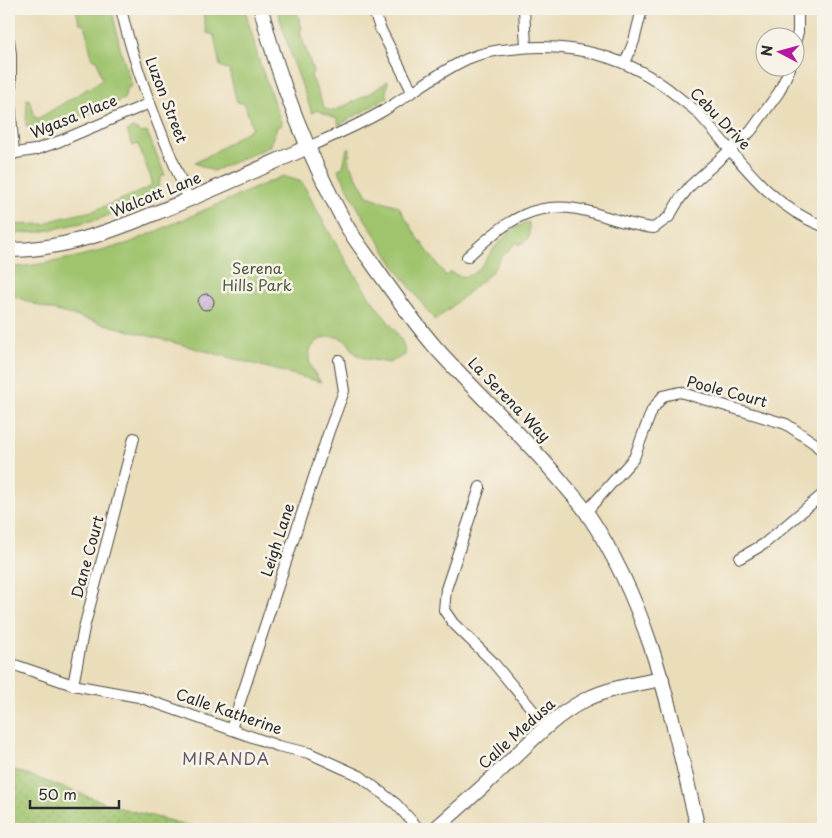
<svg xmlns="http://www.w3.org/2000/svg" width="832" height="838" viewBox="0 0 832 838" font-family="'Playpen Sans',sans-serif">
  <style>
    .grass { fill: url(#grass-dots); stroke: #66784c }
    .green { fill: #a0c46e; stroke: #66784c }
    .building { fill: url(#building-hatch) }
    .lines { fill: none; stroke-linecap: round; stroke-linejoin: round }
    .street-casing { stroke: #484640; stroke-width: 12 }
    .secondary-casing { stroke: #484640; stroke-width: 16 }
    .street { stroke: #fff; stroke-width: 10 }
    .secondary { stroke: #fff; stroke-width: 14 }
    .labels { text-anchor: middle; stroke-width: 5; stroke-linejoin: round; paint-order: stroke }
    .street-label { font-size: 15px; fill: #2b2b2b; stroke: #f7f3e8 }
    .park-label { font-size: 15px; fill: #4e593f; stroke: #f7f3e8 }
    .neighbourhood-label { font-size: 16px; letter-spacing: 1px; fill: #635869; stroke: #f7f3e8 }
  </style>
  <defs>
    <pattern id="grass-dots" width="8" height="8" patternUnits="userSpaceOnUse" patternTransform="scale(1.25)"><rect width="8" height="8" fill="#a0c46e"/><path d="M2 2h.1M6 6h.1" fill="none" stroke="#839f5b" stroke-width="1.8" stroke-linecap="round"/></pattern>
    <pattern id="building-hatch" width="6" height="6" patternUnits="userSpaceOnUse" patternTransform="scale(1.25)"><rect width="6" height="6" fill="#caacdd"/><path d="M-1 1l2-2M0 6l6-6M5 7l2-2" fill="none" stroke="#a48cb3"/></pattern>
  </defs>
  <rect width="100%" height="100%" fill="#f7f3e8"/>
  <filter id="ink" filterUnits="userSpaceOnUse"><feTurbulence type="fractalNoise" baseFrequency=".02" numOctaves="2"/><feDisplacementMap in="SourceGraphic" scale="10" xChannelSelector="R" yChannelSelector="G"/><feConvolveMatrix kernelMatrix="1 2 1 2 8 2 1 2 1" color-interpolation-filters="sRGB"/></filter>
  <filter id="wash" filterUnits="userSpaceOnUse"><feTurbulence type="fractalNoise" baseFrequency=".0096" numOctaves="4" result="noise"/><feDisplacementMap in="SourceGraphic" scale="20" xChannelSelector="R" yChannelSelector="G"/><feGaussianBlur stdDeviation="1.12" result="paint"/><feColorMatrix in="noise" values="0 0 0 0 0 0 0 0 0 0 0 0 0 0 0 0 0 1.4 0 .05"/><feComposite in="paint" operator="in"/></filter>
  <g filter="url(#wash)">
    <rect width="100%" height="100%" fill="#eaddba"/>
    <!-- grass -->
    <path class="grass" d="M 9,768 L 117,807 L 202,829 L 9,829 Z"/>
    <!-- green -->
    <g class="green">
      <path d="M 76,9 L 112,9 L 120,48 L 132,86 L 127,88 L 124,99 L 39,135 L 26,126 L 27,99 L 29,99 L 35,118 L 39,118 L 102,80 L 97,60 L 92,58 L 85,26 L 79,22 Z"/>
      <path d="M 202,9 L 245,9 L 260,64 L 282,125 L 277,127 L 269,147 L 213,171 L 195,163 L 213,153 L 252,128 L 245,104 L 237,102 L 229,70 L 220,66 L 214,35 L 207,33 Z"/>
      <path d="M 277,9 L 296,9 L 302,28 L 300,32 L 313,71 L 311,76 L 325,109 L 334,111 L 371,93 L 388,81 L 386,93 L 388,97 L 339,125 L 337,119 L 317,110 L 312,113 L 292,58 Z"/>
      <path d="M 132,128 L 143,133 L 147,132 L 165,175 L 161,177 L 155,196 L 99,219 L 40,232 L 9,234 L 9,225 L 46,224 C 52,218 84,214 95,210 C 114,203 132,195 150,187 L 152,181 L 138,144 L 133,146 L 127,131 Z"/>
      <path d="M 350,148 L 349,163 L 367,196 L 398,206 L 420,241 L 446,276 L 450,272 C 474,286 482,263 495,247 C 505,236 515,226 529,222 L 529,238 L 519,245 L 517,242 L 500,258 L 492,272 L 435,321 L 398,271 L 358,208 L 338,169 L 343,167 L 347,149 Z"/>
      <path d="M 283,176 L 302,182 C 327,230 353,276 386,319 C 394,330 405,340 405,355 L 389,363 C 380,361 367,360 359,356 C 353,353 351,345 346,341 C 335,333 319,336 312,347 C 304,360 313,371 321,382 L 45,308 L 9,294 L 9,268 C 50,264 89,255 129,243 Z"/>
    </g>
    <g id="blocks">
      <!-- building -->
      <circle class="building" cx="206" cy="302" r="8"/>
    </g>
  </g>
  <g filter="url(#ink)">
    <use href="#blocks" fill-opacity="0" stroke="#484640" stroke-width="1"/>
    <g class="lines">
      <!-- street casing -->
      <g class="street-casing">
        <g id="street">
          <path d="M 121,9 C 136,75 163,137 189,200"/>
          <path d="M 373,9 L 380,28 L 412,91"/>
          <path d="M 524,9 L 526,47"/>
          <path d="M 9,40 L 11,54 L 11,115 L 14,154"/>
          <path d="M 794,47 L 798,32 L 798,9"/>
          <path d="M 625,63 L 634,41 L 642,9"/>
          <path d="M 308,147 C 333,136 359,125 383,111 C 411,94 437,73 467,59 C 481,53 496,50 511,49 C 572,41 630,57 677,96 C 684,102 692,107 698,113 C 736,154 768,206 823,226"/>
          <path d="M 9,154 L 35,150 L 60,141 L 150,103"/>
          <path d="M 467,257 C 508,220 536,196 594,213 C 614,219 633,226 654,228 L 669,217 L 679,200 L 690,186 L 751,131 L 779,92 L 790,68"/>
          <path d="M 480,487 L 446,589 L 444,610 L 453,623 L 492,661 L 546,726"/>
          <path d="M 586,512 L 634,458 L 652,410 L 663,396 L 680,392 L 786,424 L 814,443 L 823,452"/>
          <path d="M 740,558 L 764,544 L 823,494"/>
          <path d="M 9,663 L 73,685 L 139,697 L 278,746 L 309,753 L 360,776 L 396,804 L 419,829"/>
          <path d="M 73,685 L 84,628 L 134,438"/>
          <path d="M 231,729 L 329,431 L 344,391 L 339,360"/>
        </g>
      </g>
      <!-- secondary casing -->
      <g class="secondary-casing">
        <g id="secondary">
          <path d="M 261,9 C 280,84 309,157 346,225 C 353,237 362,249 370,260 C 391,290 412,320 436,348 C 478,395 526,438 566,487 C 573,495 581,504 587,513 C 652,609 672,719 698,829"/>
          <path d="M 9,250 C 59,250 107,233 153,214 C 205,194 256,170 308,147"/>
          <path d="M 435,829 C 459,808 483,787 506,765 C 531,741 554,716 585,700 C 609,688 636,684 662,679"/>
        </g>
      </g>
      <!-- street -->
      <use href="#street" class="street"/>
      <!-- secondary -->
      <use href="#secondary" class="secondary"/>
    </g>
  </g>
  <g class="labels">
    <!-- street labels -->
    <g class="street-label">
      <text transform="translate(166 100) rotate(69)" y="5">Luzon Street</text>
      <text transform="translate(74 117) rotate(-22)" y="5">Wgasa Place</text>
      <text transform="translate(720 119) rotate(46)" y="5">Cebu Drive</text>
      <text transform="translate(156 195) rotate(-22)" y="5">Walcott Lane</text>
      <text transform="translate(727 392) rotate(15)" y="5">Poole Court</text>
      <text transform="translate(509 400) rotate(46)" y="5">La Serena Way</text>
      <text transform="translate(278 540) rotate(-72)" y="5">Leigh Lane</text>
      <text transform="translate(88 557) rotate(-75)" y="5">Dane Court</text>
      <text transform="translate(229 712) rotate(19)" y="5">Calle Katherine</text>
      <text transform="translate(517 734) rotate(-42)" y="5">Calle Medusa</text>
    </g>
    <!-- park labels -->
    <g class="park-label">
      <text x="257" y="274">Serena<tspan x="257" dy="17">Hills Park</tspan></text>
    </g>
    <!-- neighbourhood labels -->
    <g class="neighbourhood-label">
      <text x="226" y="765">MIRANDA</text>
    </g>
  </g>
  <!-- margin -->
  <rect width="832" height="838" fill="none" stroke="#f7f3e8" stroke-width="30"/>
  <!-- north arrow -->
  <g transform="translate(780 52) rotate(276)"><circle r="24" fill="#f7f3e8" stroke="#a5a39c"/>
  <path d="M0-4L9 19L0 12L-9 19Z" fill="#b5179e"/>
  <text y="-8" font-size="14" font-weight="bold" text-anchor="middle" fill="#2b2b2b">N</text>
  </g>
  <!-- scale -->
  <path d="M30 800v8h89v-8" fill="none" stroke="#2b2b2b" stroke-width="2.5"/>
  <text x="38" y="800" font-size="15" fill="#2b2b2b" stroke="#f7f3e8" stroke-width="4" paint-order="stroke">50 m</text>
</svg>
